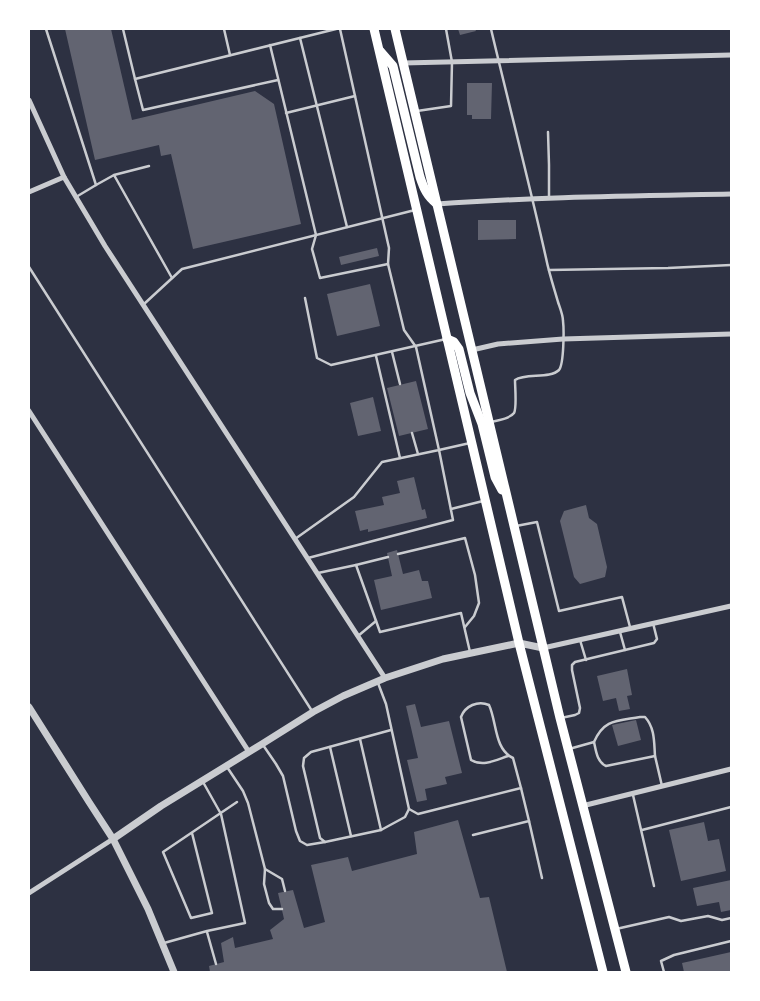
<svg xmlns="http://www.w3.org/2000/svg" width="760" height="1001" viewBox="0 0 760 1001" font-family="'IBM Plex Sans',sans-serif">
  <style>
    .building { fill: #626471 }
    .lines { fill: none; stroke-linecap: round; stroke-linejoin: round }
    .service { stroke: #caccd0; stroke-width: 2.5 }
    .minor { stroke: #caccd0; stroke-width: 5 }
    .tertiary { stroke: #caccd0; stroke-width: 7 }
    .primary { stroke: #fff; stroke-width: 9 }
  </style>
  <rect width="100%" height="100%" fill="#2d3142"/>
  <!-- building -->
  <g class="building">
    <path d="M 65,29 L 111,29 L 132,120 L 255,91 L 274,104 L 301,224 L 193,249 L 171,154 L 161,156 L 159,145 L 95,160 Z"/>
    <path d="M 458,29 L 475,29 L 476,31 L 460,35 Z"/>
    <path d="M 467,83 L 492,83 L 491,119 L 472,119 L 472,115 L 467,115 Z"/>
    <path d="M 478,220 L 516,220 L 516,239 L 478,240 Z"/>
    <path d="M 377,248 L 379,256 L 341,265 L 339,257 Z"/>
    <path d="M 370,284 L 380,326 L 337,336 L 327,294 Z"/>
    <path d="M 416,381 L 428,429 L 399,436 L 387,388 Z"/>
    <path d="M 373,397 L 381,431 L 358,436 L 350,403 Z"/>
    <path d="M 414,477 L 422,510 L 425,509 L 427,518 L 368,532 L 368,529 L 360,531 L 355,511 L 384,505 L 382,497 L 400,493 L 397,481 Z"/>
    <path d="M 586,505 L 589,518 L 597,524 L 607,567 L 605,577 L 580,584 L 574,577 L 560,521 L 564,511 Z"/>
    <path d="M 397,550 L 403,574 L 419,570 L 422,581 L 428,581 L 432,598 L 381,610 L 374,580 L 392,576 L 387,553 Z"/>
    <path d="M 627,669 L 632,695 L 627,696 L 630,709 L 619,711 L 616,698 L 603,701 L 597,676 Z"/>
    <path d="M 415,704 L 421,727 L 449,721 L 462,773 L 445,777 L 447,784 L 425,789 L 427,800 L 417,802 L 407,760 L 418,758 L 406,706 Z"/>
    <path d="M 636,720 L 641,740 L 618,746 L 612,725 Z"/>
    <path d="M 458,820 L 480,898 L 489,897 L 507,972 L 210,972 L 209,966 L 224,962 L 221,943 L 233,937 L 235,948 L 273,939 L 270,930 L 284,919 L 278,893 L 293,890 L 304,928 L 325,922 L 311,865 L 348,857 L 352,871 L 417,854 L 414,832 Z"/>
    <path d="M 704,822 L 708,841 L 719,839 L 726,871 L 681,881 L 669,830 Z"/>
    <path d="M 731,880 L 731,910 L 721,912 L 719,902 L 697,906 L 693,888 Z"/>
    <path d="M 731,952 L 731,972 L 684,972 L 682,963 Z"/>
  </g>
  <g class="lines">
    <!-- service -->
    <g class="service">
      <path d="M 46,29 L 96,185 L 114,175 L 172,278"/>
      <path d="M 123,29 L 135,79 L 336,29"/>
      <path d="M 224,29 L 230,55"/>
      <path d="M 491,29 C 509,105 529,182 546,258 C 549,273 554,288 558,302 C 560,308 563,315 563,321 C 564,329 564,364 559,370 C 550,379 526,373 515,380 C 515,387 517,408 514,413 C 510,419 498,420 491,422"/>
      <path d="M 300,38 L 347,227"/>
      <path d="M 270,45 L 316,235 L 312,249 L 320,278 L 388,264"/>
      <path d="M 135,79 L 143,110 L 278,80"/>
      <path d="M 417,111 L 451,106 L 452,62 L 446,29"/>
      <path d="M 286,113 L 355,96"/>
      <path d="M 548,132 L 549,165 L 549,197"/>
      <path d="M 114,175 L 149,166"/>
      <path d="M 76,197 L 96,185"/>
      <path d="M 29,267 L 312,711"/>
      <path d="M 549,270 L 668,268 L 731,265"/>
      <path d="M 305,298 L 317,358 L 331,365 L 446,339"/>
      <path d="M 144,304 L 182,269 L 415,210"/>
      <path d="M 392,352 L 400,384"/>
      <path d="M 376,356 L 400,458"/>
      <path d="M 412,433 L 418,454"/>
      <path d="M 451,509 L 483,501"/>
      <path d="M 516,526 L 537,522 L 559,611 L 622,597 L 630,627"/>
      <path d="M 295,539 L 354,497 L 382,462 L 439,450 L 416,347 L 404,330 L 388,264 L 389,248 L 340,29"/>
      <path d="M 398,554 L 465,538 L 475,575 L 479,603 L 474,616 L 465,627"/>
      <path d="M 308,558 L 453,520 L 439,450 L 470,443"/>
      <path d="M 356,565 L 388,557"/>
      <path d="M 318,573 L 356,565 L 380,632 L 461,613 L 470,652"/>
      <path d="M 620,632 L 625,650"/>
      <path d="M 358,636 L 376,621"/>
      <path d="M 580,640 L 586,660"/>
      <path d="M 378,683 L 386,704 L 409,809 L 405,817 L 381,830 L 325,842 L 320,838 L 303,766 L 304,758 L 311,752 L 391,730"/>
      <path d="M 561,718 L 575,715 L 579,713 L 580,708 L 572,670 L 572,665 L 575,662 L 654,643 L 657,639 L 653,623"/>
      <path d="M 360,739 L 381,830"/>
      <path d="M 594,742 C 604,719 617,721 640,717 L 645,717 C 655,728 654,742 655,756"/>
      <path d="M 263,745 L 276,764 L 283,776 L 296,831 L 300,841 L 307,845 L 325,842"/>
      <path d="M 330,747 L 351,836"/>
      <path d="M 569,749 L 594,742 C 596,751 597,762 606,766 L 655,756 L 662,786"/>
      <path d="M 227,767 L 243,791 L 248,803 L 265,869 L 264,884 L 269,903 L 273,909 L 282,909"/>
      <path d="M 633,795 L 654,886"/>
      <path d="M 409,809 L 418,814 L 521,788 L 513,758 C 494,749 497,722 489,705 C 478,700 465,706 461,717 L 471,760 C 483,767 496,760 508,756"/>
      <path d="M 529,821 L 542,878"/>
      <path d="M 642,830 L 731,807"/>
      <path d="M 192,833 L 212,913 L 191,918 L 163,852 L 237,802"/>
      <path d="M 473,835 L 529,821 L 521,788"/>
      <path d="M 265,869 L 282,879 L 285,891"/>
      <path d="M 616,929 L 669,917 L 681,921 L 708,916 L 722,920 L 731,918"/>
      <path d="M 207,932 L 216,964"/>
      <path d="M 164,943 L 207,931 L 245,923 L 221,814 L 203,782"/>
      <path d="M 664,972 L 661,961 L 674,955 L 731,941"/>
    </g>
    <!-- minor -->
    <g class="minor">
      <path d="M 403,63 L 731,55"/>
      <path d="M 29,100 L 64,177 L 105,246 L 385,678"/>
      <path d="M 29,192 L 64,177"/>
      <path d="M 437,204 C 535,197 633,196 731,194"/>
      <path d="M 472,350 L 498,344 L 563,339 L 731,334"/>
      <path d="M 29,411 L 249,752"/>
      <path d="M 543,648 L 731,606"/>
      <path d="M 582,806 L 731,769"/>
      <path d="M 29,893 L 113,839"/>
    </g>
    <!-- tertiary -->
    <g class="tertiary">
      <path d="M 29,707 L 89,802 L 113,839 L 148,909 L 174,972"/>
      <path d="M 113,839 L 161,806 L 262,744 L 313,712 L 343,696 L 385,678 L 443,659 L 519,643 L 543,648"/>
    </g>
    <!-- primary -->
    <g class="primary">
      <path d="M 374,29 L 519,643 L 603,972"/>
      <path d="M 395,29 L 560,718 L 626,972"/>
      <path d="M 380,51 L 393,66 L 420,177 C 424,189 427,196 437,204"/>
      <path d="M 447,339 L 454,342 L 459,349 L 470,393 L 482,424 L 495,477 L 502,490"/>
    </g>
  </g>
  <!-- border -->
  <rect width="760" height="1001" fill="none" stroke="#ffffff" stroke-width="60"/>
</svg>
